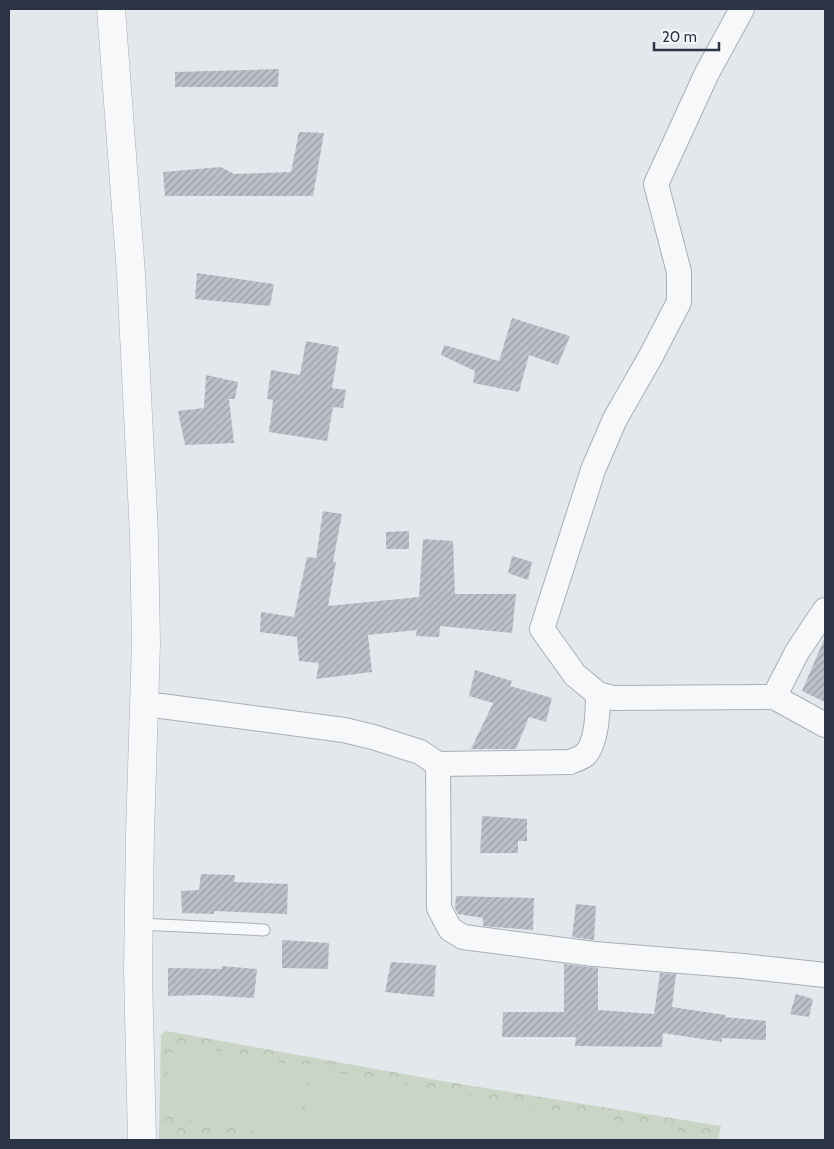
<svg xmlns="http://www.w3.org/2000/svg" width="834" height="1149" viewBox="0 0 834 1149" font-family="Cabin,sans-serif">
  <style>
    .park { fill: url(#park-crowns) }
    .pitch { fill: #c9d6c5 }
    .building { fill: url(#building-hatch) }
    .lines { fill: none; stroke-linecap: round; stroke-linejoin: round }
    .service-casing { stroke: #a9aeb7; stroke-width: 13 }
    .minor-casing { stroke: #a9aeb7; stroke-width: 26 }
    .tertiary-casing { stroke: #a9aeb7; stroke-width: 29 }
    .service { stroke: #f7f8fa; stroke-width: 11 }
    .minor { stroke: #f7f8fa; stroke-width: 24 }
    .tertiary { stroke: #f7f8fa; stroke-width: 28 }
  </style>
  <defs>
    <pattern id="park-crowns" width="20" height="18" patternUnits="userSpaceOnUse" patternTransform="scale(1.25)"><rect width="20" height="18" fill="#c9d6c5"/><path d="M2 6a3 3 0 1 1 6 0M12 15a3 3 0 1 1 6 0" fill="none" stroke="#adb8ab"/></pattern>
    <pattern id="building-hatch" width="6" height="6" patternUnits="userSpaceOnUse" patternTransform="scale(1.25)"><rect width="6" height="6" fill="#bbc0ca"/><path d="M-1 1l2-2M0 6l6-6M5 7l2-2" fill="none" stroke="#989da6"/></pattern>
  </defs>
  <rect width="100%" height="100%" fill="#e4e7ec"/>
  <!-- park -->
  <path class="park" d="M 166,1031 L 448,1082 L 721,1126 L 718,1140 L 159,1140 L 161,1035 Z"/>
  <!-- pitch -->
  <g class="pitch">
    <path d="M 174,1043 L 310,1068 L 297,1139 L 161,1114 Z"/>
    <path d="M 312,1068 L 698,1135 L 697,1140 L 299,1140 Z"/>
  </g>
  <!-- building -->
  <g class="building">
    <path d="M 279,69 L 278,87 L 175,87 L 175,72 Z"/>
    <path d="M 299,132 L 324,133 L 313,196 L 165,196 L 163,172 L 221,167 L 234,174 L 291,172 Z"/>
    <path d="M 197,273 L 274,284 L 270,306 L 195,299 Z"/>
    <path d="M 512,318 L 570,336 L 558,365 L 529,355 L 519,392 L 473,383 L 475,371 L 441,355 L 444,345 L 499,361 Z"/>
    <path d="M 306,341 L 339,347 L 332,388 L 346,390 L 343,408 L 333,407 L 327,441 L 269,432 L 273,400 L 267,399 L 271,370 L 300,375 Z"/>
    <path d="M 206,375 L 238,382 L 235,399 L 229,399 L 234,443 L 185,445 L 178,411 L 204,408 Z"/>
    <path d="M 323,511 L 342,514 L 333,562 L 336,562 L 328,606 L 419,597 L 423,539 L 453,541 L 455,594 L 516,594 L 512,633 L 440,626 L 439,637 L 416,636 L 417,630 L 368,635 L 372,672 L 316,679 L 319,663 L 299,661 L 297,637 L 260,632 L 261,612 L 294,617 L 307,557 L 316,558 Z"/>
    <path d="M 409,531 L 409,549 L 386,549 L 386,532 Z"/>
    <path d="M 512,556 L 532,562 L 528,580 L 508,573 Z"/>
    <path d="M 825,637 L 825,702 L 802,691 Z"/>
    <path d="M 475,670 L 512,681 L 510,686 L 552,698 L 546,722 L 529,717 L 516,749 L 471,749 L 493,703 L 469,696 Z"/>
    <path d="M 482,816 L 527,819 L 527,841 L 518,841 L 518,853 L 480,853 Z"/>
    <path d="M 201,874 L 235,875 L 234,882 L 288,884 L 287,914 L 214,911 L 214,914 L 182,913 L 181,891 L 199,890 Z"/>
    <path d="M 456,896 L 534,898 L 533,930 L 483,926 L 483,918 L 458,914 L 455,908 Z"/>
    <path d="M 576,904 L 596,906 L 594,940 L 572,937 Z"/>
    <path d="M 282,940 L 329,943 L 328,969 L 282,968 Z"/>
    <path d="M 391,962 L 436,965 L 434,997 L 385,992 Z"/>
    <path d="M 564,964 L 598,968 L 598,1010 L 654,1014 L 660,973 L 676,974 L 672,1007 L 725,1015 L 725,1017 L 766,1021 L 766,1040 L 722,1038 L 722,1042 L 663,1033 L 662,1047 L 575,1046 L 576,1037 L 502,1037 L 503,1012 L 564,1012 Z"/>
    <path d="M 222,966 L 257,969 L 254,998 L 203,995 L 168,996 L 168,968 L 222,969 Z"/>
    <path d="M 796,994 L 813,999 L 809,1017 L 790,1014 Z"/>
  </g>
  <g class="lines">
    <!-- service casing -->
    <g class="service-casing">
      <path id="service" d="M 139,924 L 264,930"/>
    </g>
    <!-- minor casing -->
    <g class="minor-casing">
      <g id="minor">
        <path d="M 742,9 L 707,73 L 656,184 L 679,272 L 679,302 L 651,356 L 615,419 L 593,470 L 542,629 L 575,675 L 598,694 L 613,698 L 774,697 L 825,725"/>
        <path d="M 774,697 L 797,652 L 825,610"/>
        <path d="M 144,705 L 161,706 L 344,730 L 373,737 L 420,752 L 438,764 L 570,762 C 575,760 581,758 585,755 C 597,743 598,710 598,694"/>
        <path d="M 438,764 L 439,908 L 450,929 L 463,937 L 594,954 L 743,966 L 825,975"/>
      </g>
    </g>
    <!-- tertiary casing -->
    <g class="tertiary-casing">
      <path id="tertiary" d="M 111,9 L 131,274 L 144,535 L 146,643 L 140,833 L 138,972 L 142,1140"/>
    </g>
    <!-- service -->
    <use href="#service" class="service"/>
    <!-- minor -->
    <use href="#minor" class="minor"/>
    <!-- tertiary -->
    <use href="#tertiary" class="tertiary"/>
  </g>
  <!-- border -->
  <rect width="834" height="1149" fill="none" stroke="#2b3445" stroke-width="20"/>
  <!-- scale -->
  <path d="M654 42v8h65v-8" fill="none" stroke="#2b3445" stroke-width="2.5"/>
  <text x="662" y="42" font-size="15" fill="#2b3445" stroke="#f4f6f9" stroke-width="4" paint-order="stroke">20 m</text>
</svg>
